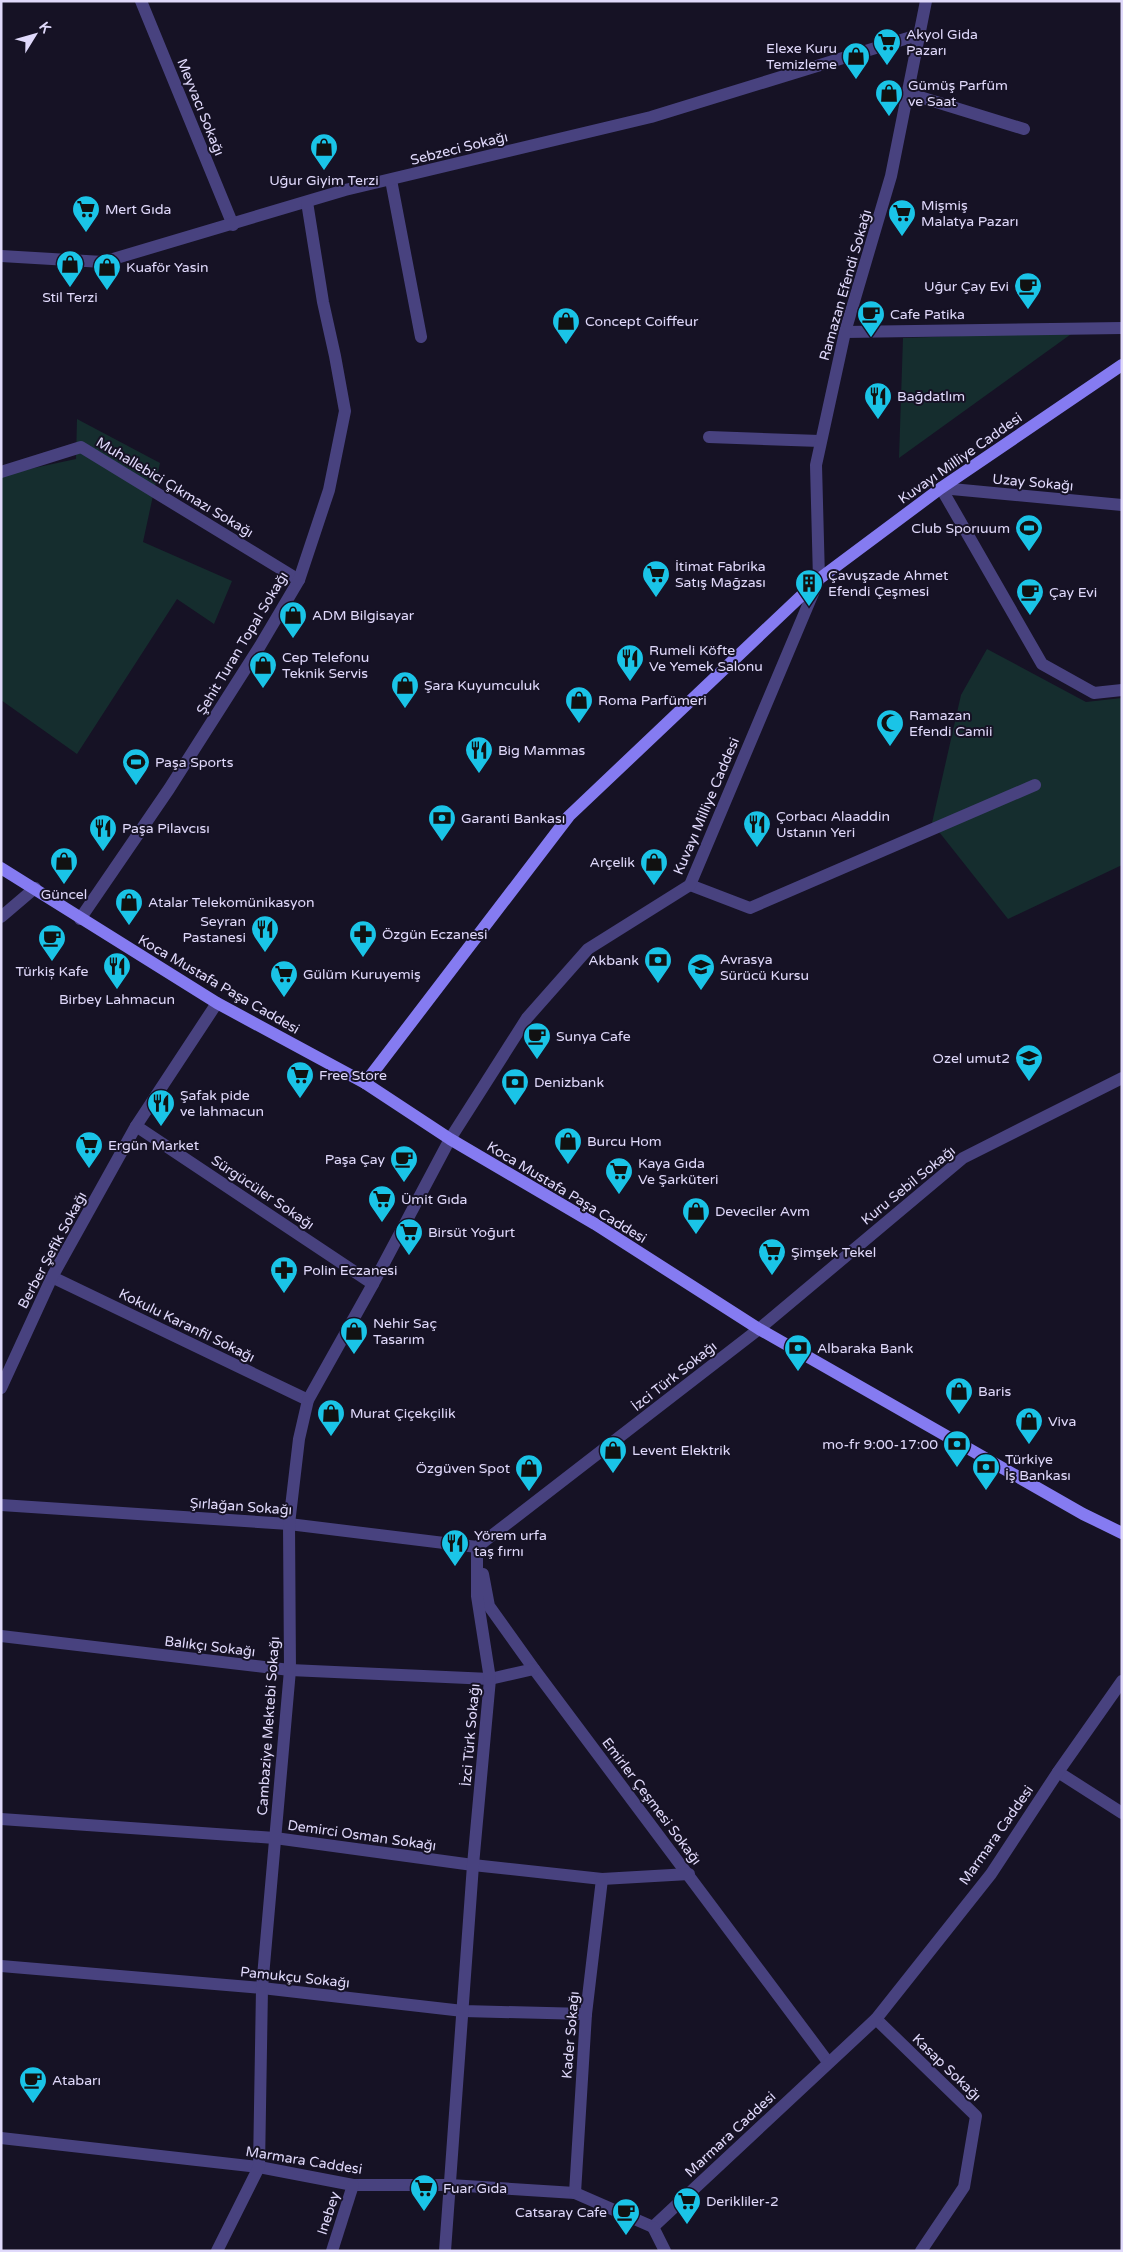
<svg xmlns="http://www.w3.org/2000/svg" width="1123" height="2252" viewBox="0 0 1123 2252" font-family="'Varela Round',sans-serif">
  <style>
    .green { fill: #152d2e }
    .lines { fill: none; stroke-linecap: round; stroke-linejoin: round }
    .street { stroke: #48427f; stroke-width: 12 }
    .secondary { stroke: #857bf1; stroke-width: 12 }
    .labels { text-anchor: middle; stroke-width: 4; stroke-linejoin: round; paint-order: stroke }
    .poi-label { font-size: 14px; fill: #e0d9fb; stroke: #161225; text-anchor: start }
    .street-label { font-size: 14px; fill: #e0d9fb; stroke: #161225 }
  </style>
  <rect width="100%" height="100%" fill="#161225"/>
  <!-- green -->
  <g class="green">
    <path d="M 1074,332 L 899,458 L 903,338 Z"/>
    <path d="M 77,419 L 160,463 L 143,542 L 232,581 L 214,624 L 177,599 L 77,754 L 1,700 L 1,475 L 76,459 Z"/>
    <path d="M 987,649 L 1086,702 L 1122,698 L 1122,865 L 1008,919 L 932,823 L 961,695 Z"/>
  </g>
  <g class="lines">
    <!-- street -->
    <g class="street">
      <path d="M 141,1 L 233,225"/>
      <path d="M 907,93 L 1024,129"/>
      <path d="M 391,180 L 421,337"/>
      <path d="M 1,256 L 103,262 L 345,190 L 651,117 L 921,34"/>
      <path d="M 845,332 L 1122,328"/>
      <path d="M 709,437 L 820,441"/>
      <path d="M 1,472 L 81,447 L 299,580"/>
      <path d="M 941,488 L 1042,664 L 1094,693 L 1122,690"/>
      <path d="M 941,488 L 1122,505"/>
      <path d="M 690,885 L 750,908 L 1035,785"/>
      <path d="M 1,917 L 35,888"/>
      <path d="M 80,919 L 169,789 L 260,646 L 299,580 L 329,490 L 345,411 L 335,356 L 323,302 L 307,202"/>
      <path d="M 136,1126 L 373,1284"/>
      <path d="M 52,1277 L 308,1400"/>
      <path d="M 1,1388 L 52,1277 L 136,1126 L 217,1003"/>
      <path d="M 1,1505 L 289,1524 L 477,1547"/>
      <path d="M 477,1547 L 759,1329 L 963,1158 L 1122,1078"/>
      <path d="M 483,1574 L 489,1606 L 534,1669 L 828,2062"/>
      <path d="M 1,1636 L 290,1670 L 490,1679 L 534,1669"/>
      <path d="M 1058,1772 L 1122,1813"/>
      <path d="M 1,1819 L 275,1838 L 473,1865 L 602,1879 L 689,1874"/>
      <path d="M 1,1966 L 262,1988 L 463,2011 L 586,2014"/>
      <path d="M 876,2019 L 976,2116 L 964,2187 L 921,2251"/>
      <path d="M 1,2138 L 259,2167 L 353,2185 L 450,2185 L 575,2193 L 653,2227 L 876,2019 L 991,1874 L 1058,1772 L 1122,1681"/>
      <path d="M 575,2193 L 586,2014 L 602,1879"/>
      <path d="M 653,2227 L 665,2251"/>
      <path d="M 217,2251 L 259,2167 L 262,1988 L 290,1670 L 289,1524 L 299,1439 L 308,1400 L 373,1284 L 450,1139 L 527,1018 L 588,949 L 690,885 L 819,579 L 816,465 L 845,332 L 891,176 L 926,1"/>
      <path d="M 332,2251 L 353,2185"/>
      <path d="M 445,2251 L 473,1865 L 490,1679 L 477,1596 L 477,1547"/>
    </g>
    <!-- secondary -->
    <g class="secondary">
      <path d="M 1,868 L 217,1003 L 365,1083 L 450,1139 L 595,1224 L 759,1329 L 1083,1514 L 1122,1533"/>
      <path d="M 365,1083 L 569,816 L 819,579 L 941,488 L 1122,365"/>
    </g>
  </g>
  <!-- icons -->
  <defs>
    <g id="supermarket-pin" transform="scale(1.4375)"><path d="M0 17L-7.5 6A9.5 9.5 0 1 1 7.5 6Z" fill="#1ac4e7" stroke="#161225"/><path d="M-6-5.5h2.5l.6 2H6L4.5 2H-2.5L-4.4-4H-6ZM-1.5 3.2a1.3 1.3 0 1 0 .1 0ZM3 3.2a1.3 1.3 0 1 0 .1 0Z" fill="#111"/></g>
    <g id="shop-pin" transform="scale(1.4375)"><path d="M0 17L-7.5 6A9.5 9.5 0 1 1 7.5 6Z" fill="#1ac4e7" stroke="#161225"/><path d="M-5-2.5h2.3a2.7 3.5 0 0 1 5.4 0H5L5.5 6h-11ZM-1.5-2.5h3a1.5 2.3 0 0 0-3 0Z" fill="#111"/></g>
    <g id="cafe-pin" transform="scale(1.4375)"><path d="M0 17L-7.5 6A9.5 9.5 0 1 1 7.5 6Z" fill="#1ac4e7" stroke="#161225"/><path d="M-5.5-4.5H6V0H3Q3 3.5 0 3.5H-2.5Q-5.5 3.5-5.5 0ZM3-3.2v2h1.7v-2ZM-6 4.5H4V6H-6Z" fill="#111"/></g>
    <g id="restaurant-pin" transform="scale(1.4375)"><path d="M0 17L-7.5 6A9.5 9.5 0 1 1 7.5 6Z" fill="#1ac4e7" stroke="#161225"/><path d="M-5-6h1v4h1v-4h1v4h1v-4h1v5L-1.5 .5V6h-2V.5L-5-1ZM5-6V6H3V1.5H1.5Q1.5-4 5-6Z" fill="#111"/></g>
    <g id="stadium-pin" transform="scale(1.4375)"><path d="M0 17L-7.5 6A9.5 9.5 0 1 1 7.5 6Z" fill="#1ac4e7" stroke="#161225"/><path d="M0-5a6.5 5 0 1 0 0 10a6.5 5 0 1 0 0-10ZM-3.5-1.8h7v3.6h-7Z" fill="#111"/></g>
    <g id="building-pin" transform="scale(1.4375)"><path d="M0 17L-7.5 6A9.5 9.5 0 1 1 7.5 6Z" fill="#1ac4e7" stroke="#161225"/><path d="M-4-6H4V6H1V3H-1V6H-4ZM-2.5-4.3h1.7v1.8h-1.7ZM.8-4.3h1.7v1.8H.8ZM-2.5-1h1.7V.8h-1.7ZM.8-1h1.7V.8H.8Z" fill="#111"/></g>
    <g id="mosque-pin" transform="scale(1.4375)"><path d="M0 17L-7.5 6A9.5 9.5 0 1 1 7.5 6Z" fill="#1ac4e7" stroke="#161225"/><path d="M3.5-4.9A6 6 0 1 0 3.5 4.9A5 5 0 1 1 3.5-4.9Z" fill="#111"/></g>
    <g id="bank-pin" transform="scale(1.4375)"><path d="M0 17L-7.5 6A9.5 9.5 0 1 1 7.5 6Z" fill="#1ac4e7" stroke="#161225"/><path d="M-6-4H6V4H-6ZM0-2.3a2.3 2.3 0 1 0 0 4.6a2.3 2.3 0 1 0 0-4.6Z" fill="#111"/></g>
    <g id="pharmacy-pin" transform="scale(1.4375)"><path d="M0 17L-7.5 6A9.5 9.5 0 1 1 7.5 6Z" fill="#1ac4e7" stroke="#161225"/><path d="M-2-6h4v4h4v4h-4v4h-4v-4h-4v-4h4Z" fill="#111"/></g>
    <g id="school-pin" transform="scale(1.4375)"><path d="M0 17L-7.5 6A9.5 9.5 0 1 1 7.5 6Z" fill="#1ac4e7" stroke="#161225"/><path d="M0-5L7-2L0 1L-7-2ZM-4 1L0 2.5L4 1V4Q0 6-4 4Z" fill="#111"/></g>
  </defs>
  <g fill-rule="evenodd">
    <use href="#supermarket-pin" x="887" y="42"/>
    <use href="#shop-pin" x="856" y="56"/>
    <use href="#shop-pin" x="889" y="93"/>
    <use href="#shop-pin" x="324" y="147"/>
    <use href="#supermarket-pin" x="86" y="209"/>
    <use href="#supermarket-pin" x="902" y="213"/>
    <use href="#shop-pin" x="70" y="264"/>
    <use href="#shop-pin" x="107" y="267"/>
    <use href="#cafe-pin" x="1028" y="286"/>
    <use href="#cafe-pin" x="871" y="314"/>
    <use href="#shop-pin" x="566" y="321"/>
    <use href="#restaurant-pin" x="878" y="396"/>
    <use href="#stadium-pin" x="1029" y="528"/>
    <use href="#supermarket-pin" x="656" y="574"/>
    <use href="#building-pin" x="809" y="583"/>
    <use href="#cafe-pin" x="1030" y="592"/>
    <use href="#shop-pin" x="293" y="615"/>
    <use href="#restaurant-pin" x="630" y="658"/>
    <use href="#shop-pin" x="263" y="665"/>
    <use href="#shop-pin" x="405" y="685"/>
    <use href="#shop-pin" x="579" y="700"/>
    <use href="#mosque-pin" x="890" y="723"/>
    <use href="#restaurant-pin" x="479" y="750"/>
    <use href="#stadium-pin" x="136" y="762"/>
    <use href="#bank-pin" x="442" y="818"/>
    <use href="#restaurant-pin" x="757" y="824"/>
    <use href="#restaurant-pin" x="103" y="828"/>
    <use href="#shop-pin" x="64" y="861"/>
    <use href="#shop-pin" x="654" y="862"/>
    <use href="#shop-pin" x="129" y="902"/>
    <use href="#restaurant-pin" x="265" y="929"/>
    <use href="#pharmacy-pin" x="363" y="934"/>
    <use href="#cafe-pin" x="52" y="938"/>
    <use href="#bank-pin" x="658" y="960"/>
    <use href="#restaurant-pin" x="117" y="966"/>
    <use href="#school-pin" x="701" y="967"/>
    <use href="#supermarket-pin" x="284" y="974"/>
    <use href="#cafe-pin" x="537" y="1036"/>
    <use href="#school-pin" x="1029" y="1058"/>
    <use href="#supermarket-pin" x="300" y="1075"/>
    <use href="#bank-pin" x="515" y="1082"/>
    <use href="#restaurant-pin" x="161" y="1103"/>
    <use href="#shop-pin" x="568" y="1141"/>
    <use href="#supermarket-pin" x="89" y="1145"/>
    <use href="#cafe-pin" x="404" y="1159"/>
    <use href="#supermarket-pin" x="619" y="1171"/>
    <use href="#supermarket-pin" x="382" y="1199"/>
    <use href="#shop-pin" x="696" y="1211"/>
    <use href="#supermarket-pin" x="409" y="1232"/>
    <use href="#supermarket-pin" x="772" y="1252"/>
    <use href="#pharmacy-pin" x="284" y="1270"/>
    <use href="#shop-pin" x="354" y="1331"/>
    <use href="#bank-pin" x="798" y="1348"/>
    <use href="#shop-pin" x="959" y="1391"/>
    <use href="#shop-pin" x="331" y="1413"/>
    <use href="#shop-pin" x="1029" y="1421"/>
    <use href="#bank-pin" x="957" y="1444"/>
    <use href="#shop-pin" x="613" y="1450"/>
    <use href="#bank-pin" x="986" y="1467"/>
    <use href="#shop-pin" x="529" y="1468"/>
    <use href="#restaurant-pin" x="455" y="1543"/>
    <use href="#cafe-pin" x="33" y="2080"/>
    <use href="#supermarket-pin" x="424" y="2188"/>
    <use href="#supermarket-pin" x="687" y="2201"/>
    <use href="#cafe-pin" x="626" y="2212"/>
  </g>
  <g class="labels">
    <!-- poi labels -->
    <g class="poi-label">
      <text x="906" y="39">Akyol Gida<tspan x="906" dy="16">Pazarı</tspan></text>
      <text x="837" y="53" text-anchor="end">Elexe Kuru<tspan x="837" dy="16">Temizleme</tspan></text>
      <text x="908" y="90">Gümüş Parfüm<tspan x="908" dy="16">ve Saat</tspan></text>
      <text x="324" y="185" text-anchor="middle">Uğur Giyim Terzi</text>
      <text x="921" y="210">Mişmiş<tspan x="921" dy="16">Malatya Pazarı</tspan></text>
      <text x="105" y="214">Mert Gıda</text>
      <text x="126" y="272">Kuaför Yasin</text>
      <text x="1009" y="291" text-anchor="end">Uğur Çay Evi</text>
      <text x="70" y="302" text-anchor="middle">Stil Terzi</text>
      <text x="890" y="319">Cafe Patika</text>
      <text x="585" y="326">Concept Coiffeur</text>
      <text x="897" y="401">Bağdatlım</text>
      <text x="1010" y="533" text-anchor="end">Club Sporıuum</text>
      <text x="675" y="571">İtimat Fabrika<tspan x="675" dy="16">Satış Mağzası</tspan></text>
      <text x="828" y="580">Çavuşzade Ahmet<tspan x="828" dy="16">Efendi Çeşmesi</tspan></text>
      <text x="1049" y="597">Çay Evi</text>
      <text x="312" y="620">ADM Bilgisayar</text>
      <text x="649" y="655">Rumeli Köfte<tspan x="649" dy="16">Ve Yemek Salonu</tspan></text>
      <text x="282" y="662">Cep Telefonu<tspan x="282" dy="16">Teknik Servis</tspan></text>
      <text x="424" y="690">Şara Kuyumculuk</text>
      <text x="598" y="705">Roma Parfümeri</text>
      <text x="909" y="720">Ramazan<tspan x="909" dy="16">Efendi Camii</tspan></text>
      <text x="498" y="755">Big Mammas</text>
      <text x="155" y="767">Paşa Sports</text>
      <text x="776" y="821">Çorbacı Alaaddin<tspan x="776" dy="16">Ustanın Yeri</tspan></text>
      <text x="461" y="823">Garanti Bankası</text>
      <text x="122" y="833">Paşa Pilavcısı</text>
      <text x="635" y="867" text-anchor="end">Arçelik</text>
      <text x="64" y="899" text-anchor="middle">Güncel</text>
      <text x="148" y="907">Atalar Telekomünikasyon</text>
      <text x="246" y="926" text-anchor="end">Seyran<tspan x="246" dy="16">Pastanesi</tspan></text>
      <text x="382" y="939">Özgün Eczanesi</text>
      <text x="720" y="964">Avrasya<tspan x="720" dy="16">Sürücü Kursu</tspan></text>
      <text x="639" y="965" text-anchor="end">Akbank</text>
      <text x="52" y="976" text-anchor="middle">Türkiș Kafe</text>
      <text x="303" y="979">Gülüm Kuruyemiş</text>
      <text x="117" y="1004" text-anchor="middle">Birbey Lahmacun</text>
      <text x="556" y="1041">Sunya Cafe</text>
      <text x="1010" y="1063" text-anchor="end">Ozel umut2</text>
      <text x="319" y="1080">Free Store</text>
      <text x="534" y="1087">Denizbank</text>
      <text x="180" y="1100">Şafak pide<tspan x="180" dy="16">ve lahmacun</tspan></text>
      <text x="587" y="1146">Burcu Hom</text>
      <text x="108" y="1150">Ergün Market</text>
      <text x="385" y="1164" text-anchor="end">Paşa Çay</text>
      <text x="638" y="1168">Kaya Gıda<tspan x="638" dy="16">Ve Şarküteri</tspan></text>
      <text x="401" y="1204">Ümit Gıda</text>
      <text x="715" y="1216">Deveciler Avm</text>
      <text x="428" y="1237">Birsüt Yoğurt</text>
      <text x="791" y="1257">Şimşek Tekel</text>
      <text x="303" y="1275">Polin Eczanesi</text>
      <text x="373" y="1328">Nehir Saç<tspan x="373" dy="16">Tasarım</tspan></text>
      <text x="817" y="1353">Albaraka Bank</text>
      <text x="978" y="1396">Baris</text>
      <text x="350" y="1418">Murat Çiçekçilik</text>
      <text x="1048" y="1426">Viva</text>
      <text x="938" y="1449" text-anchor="end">mo-fr 9:00-17:00</text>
      <text x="632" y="1455">Levent Elektrik</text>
      <text x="1005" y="1464">Türkiye<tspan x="1005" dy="16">İş Bankası</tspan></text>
      <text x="510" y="1473" text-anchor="end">Özgüven Spot</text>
      <text x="474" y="1540">Yörem urfa<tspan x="474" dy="16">taş fırnı</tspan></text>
      <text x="52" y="2085">Atabarı</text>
      <text x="443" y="2193">Fuar Gıda</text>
      <text x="706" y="2206">Derikliler-2</text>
      <text x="607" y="2217" text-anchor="end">Catsaray Cafe</text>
    </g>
    <!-- street labels -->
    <g class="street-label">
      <text transform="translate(201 107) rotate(68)" y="5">Meyvacı Sokağı</text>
      <text transform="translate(459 148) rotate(-14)" y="5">Sebzeci Sokağı</text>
      <text transform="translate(845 285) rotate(-74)" y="5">Ramazan Efendi Sokağı</text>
      <text transform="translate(960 458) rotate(-35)" y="5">Kuvayı Milliye Caddesi</text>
      <text transform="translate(1033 482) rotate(5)" y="5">Uzay Sokağı</text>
      <text transform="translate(175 487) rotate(31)" y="5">Muhallebici Çıkmazı Sokağı</text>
      <text transform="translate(242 643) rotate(-59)" y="5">Şehit Turan Topal Sokağı</text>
      <text transform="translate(706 806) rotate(-67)" y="5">Kuvayı Milliye Caddesi</text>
      <text transform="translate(219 984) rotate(30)" y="5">Koca Mustafa Paşa Caddesi</text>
      <text transform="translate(908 1185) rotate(-39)" y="5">Kuru Sebil Sokağı</text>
      <text transform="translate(263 1192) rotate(34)" y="5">Sürgücüler Sokağı</text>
      <text transform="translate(567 1192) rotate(31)" y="5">Koca Mustafa Paşa Caddesi</text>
      <text transform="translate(52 1250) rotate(-62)" y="5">Berber Şefik Sokağı</text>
      <text transform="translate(187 1325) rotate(26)" y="5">Kokulu Karanfil Sokağı</text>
      <text transform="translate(674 1376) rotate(-38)" y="5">İzci Türk Sokağı</text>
      <text transform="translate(241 1506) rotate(4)" y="5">Şırlağan Sokağı</text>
      <text transform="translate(210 1646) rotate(7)" y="5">Balıkçı Sokağı</text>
      <text transform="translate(268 1726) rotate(-86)" y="5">Cambaziye Mektebi Sokağı</text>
      <text transform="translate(470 1735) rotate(-85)" y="5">İzci Türk Sokağı</text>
      <text transform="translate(652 1801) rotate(53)" y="5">Emirler Çeşmesi Sokağı</text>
      <text transform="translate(362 1835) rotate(8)" y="5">Demirci Osman Sokağı</text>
      <text transform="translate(996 1835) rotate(-55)" y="5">Marmara Caddesi</text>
      <text transform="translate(295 1977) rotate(6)" y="5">Pamukçu Sokağı</text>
      <text transform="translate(570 2035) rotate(-85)" y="5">Kader Sokağı</text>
      <text transform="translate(947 2067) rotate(44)" y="5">Kasap Sokağı</text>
      <text transform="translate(730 2134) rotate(-43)" y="5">Marmara Caddesi</text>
      <text transform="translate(304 2160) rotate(9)" y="5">Marmara Caddesi</text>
      <text transform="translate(328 2213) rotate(-72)" y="5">Inebey</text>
    </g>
  </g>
  <!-- border -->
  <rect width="1123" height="2252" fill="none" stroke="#e0d9fb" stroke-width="5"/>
  <!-- north arrow -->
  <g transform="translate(35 35) rotate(53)" stroke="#161225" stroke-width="4" paint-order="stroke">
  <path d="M0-4L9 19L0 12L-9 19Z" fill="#e0d9fb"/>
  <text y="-8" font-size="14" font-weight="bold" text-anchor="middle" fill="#e0d9fb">K</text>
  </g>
</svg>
